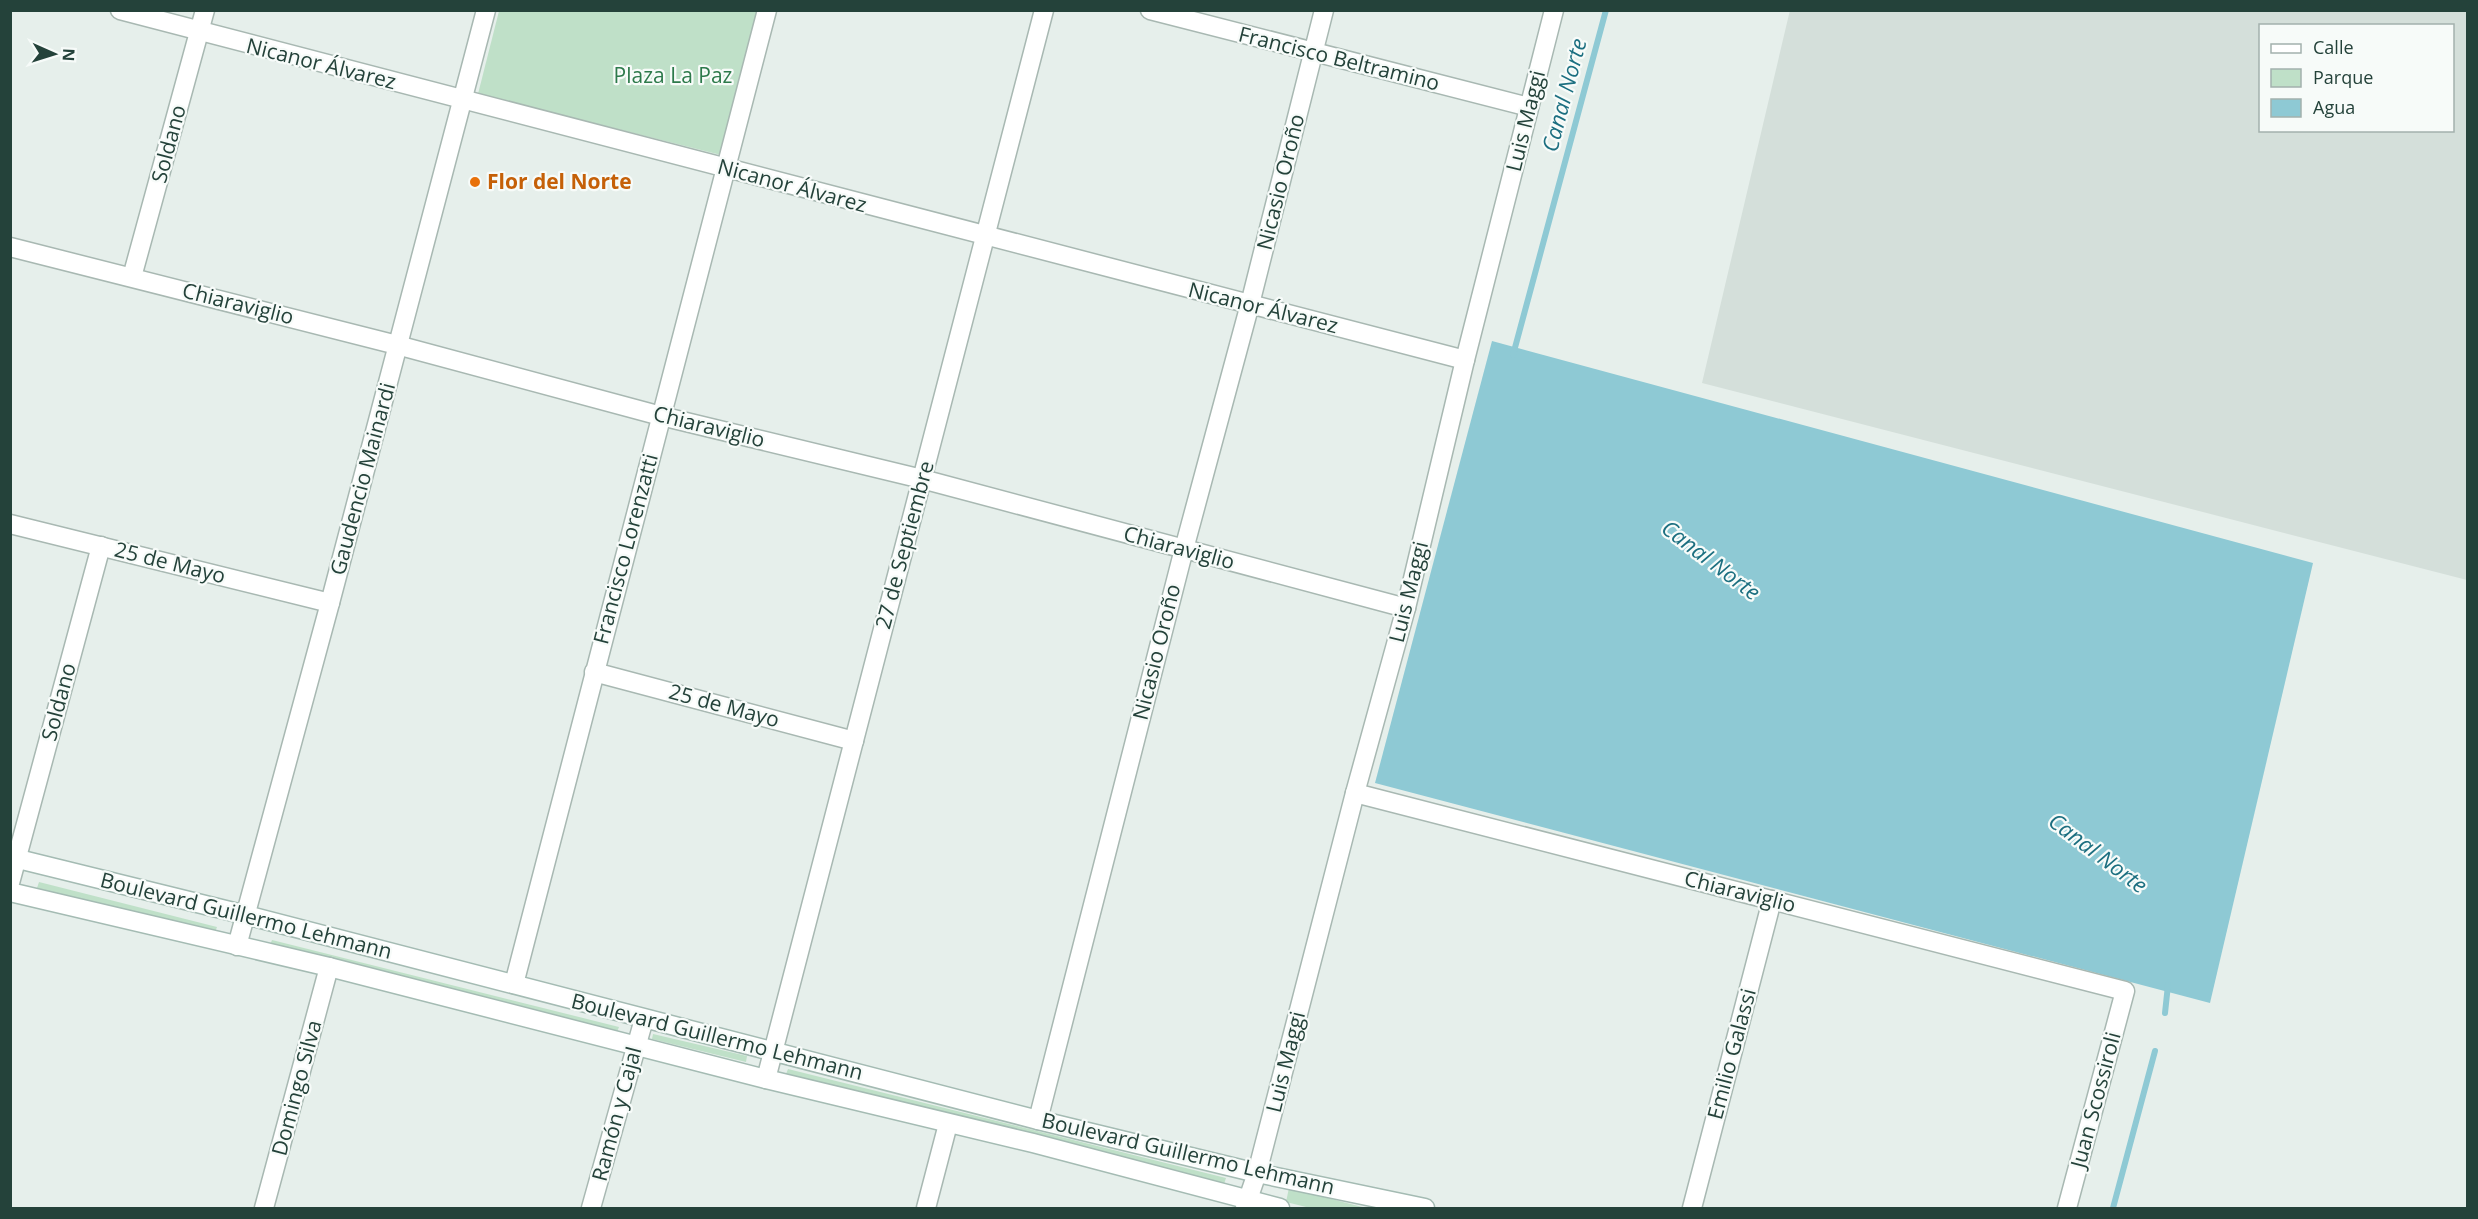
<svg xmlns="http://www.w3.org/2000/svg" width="2478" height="1219" viewBox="0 0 2478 1219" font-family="'Open Sans',sans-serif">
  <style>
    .built { fill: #d4dfda; fill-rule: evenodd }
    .green { fill: #bfe0c8 }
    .water { fill: #8ec9d4 }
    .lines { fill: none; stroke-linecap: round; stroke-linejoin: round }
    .stream { stroke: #8ec9d4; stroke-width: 6 }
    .minor-casing { stroke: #a8b8b2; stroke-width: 21 }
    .tertiary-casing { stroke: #a8b8b2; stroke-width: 21 }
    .secondary-casing { stroke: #a4bbb3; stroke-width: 21 }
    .minor { stroke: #fff; stroke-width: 18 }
    .tertiary { stroke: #fff; stroke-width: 18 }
    .secondary { stroke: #fff; stroke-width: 18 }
    .food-dot { fill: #e8710a; stroke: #f7fbf9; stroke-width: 2 }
    .labels { text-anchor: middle; stroke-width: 4.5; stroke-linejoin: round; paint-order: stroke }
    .street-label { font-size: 21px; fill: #24423a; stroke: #f7fbf9 }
    .park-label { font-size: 21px; fill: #2d7a4b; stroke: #f7fbf9 }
    .food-label { font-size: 21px; font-weight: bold; fill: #c56008; stroke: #f7fbf9; text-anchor: start }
    .water-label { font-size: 22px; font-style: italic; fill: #1c6f80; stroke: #f7fbf9 }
  </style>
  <rect width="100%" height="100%" fill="#e6efeb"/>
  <!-- built -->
  <path class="built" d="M 1790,10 L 2467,11 L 2467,580 L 1702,383 ZM 2260,26 L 2452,26 L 2452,130 L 2260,130 Z"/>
  <!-- green -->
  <g class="green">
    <path d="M 499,11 L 758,11 L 721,155 L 478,94 Z"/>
    <path d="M 39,882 L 217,927 L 215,932 L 37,888 Z"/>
    <path d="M 272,940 L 619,1027 L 617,1032 L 270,945 Z"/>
    <path d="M 653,1034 L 747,1056 L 746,1062 L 652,1039 Z"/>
    <path d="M 788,1069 L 1226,1178 L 1224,1184 L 786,1074 Z"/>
    <path d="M 1289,1188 L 1366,1208 L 1310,1208 L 1286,1202 Z"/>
  </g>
  <!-- water -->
  <path class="water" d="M 1492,341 L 2313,563 L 2210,1003 L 1375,783 Z"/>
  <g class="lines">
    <!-- stream -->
    <g class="stream">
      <path d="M 1513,355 L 1606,10"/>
      <path d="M 2165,1013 L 2168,985"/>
      <path d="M 2113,1208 L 2155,1051"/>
    </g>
    <!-- minor casing -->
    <g class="minor-casing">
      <g id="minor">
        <path d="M 120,10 L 1465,360"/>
        <path d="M 1150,10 L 1529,107"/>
        <path d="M 10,247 L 397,345 L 661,416 L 922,479 L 1406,608"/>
        <path d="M 132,277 L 205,10"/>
        <path d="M 10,524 L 330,603"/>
        <path d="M 594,672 L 854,741"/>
        <path d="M 1355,793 L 2125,991 L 2067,1208"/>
        <path d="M 10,883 L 101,546"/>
        <path d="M 237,946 L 330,603 L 486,10"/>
        <path d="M 514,984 L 767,10"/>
        <path d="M 766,1079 L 1044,10"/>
        <path d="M 1038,1120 L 1184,549 L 1250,304 L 1324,10"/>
        <path d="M 264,1208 L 329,967"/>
        <path d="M 591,1208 L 644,1019"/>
        <path d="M 926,1208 L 948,1124"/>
        <path d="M 1692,1208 L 1772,900"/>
      </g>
    </g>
    <!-- tertiary casing -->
    <g class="tertiary-casing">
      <path id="tertiary" d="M 1245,1208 L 1257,1173 L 1355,793 L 1406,608 L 1465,360 L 1554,10"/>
    </g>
    <!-- secondary casing -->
    <g class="secondary-casing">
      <g id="secondary">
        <path d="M 10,857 L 246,915 L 1038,1120 L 1257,1173 L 1425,1208"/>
        <path d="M 10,892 L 329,967 L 766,1079 L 1033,1143 L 1280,1208"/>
      </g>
    </g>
    <!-- minor -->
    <use href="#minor" class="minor"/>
    <!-- tertiary -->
    <use href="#tertiary" class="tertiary"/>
    <!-- secondary -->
    <use href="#secondary" class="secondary"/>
  </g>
  <!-- markers -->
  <circle class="food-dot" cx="475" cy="182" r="6"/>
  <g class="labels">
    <!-- street labels -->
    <g class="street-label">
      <text transform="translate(1339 59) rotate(14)" y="7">Francisco Beltramino</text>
      <text transform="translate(321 64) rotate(14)" y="7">Nicanor Álvarez</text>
      <text transform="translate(1526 121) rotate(-76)" y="7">Luis Maggi</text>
      <text transform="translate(169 144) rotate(-75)" y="7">Soldano</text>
      <text transform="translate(1281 182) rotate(-76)" y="7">Nicasio Oroño</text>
      <text transform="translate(792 186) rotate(15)" y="7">Nicanor Álvarez</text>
      <text transform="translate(238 304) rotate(14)" y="7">Chiaraviglio</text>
      <text transform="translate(1263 308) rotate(14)" y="7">Nicanor Álvarez</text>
      <text transform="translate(709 427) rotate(14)" y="7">Chiaraviglio</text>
      <text transform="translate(363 479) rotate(-75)" y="7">Gaudencio Mainardi</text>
      <text transform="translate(905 545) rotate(-75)" y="7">27 de Septiembre</text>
      <text transform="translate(1179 548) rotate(15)" y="7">Chiaraviglio</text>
      <text transform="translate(626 549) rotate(-75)" y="7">Francisco Lorenzatti</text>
      <text transform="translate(170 563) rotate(14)" y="7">25 de Mayo</text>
      <text transform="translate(1409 592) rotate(-76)" y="7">Luis Maggi</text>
      <text transform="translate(1157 652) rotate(-76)" y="7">Nicasio Oroño</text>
      <text transform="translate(59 702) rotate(-75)" y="7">Soldano</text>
      <text transform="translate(724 706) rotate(15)" y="7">25 de Mayo</text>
      <text transform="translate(1740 892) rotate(14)" y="7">Chiaraviglio</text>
      <text transform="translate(246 916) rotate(14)" y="7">Boulevard Guillermo Lehmann</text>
      <text transform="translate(717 1037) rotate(14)" y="7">Boulevard Guillermo Lehmann</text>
      <text transform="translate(1732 1054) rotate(-75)" y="7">Emilio Galassi</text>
      <text transform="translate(1286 1062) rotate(-76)" y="7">Luis Maggi</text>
      <text transform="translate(297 1088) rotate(-75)" y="7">Domingo Silva</text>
      <text transform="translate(2096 1100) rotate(-75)" y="7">Juan Scossiroli</text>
      <text transform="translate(617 1114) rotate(-75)" y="7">Ramón y Cajal</text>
      <text transform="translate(1188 1154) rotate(13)" y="7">Boulevard Guillermo Lehmann</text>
    </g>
    <!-- park labels -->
    <g class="park-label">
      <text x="673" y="83">Plaza La Paz</text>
    </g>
    <!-- food labels -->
    <g class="food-label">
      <text x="487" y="189">Flor del Norte</text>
    </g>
    <!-- water labels -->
    <g class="water-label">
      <text transform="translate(1564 95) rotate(-75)" y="8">Canal Norte</text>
      <text transform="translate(1711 560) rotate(37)" y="8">Canal Norte</text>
      <text transform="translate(2098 853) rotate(37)" y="8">Canal Norte</text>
    </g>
  </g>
  <!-- border -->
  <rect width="2478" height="1219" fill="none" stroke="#24423a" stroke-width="24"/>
  <!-- legend -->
  <rect x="2259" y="24" width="195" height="108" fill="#f7fbf9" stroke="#a3b1ad" stroke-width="1.5"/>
  <rect x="2271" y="44" width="30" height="9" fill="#ffffff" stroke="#a3b1ad" stroke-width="1.5"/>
  <text x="2313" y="54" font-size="18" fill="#24423a">Calle</text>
  <rect x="2271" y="69" width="30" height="18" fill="#bfe0c8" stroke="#a3b1ad" stroke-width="1.5"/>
  <text x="2313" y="84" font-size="18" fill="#24423a">Parque</text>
  <rect x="2271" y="99" width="30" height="18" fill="#8ec9d4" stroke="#a3b1ad" stroke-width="1.5"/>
  <text x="2313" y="114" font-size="18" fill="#24423a">Agua</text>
  <!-- north arrow -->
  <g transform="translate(54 54) rotate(93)" stroke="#f7fbf9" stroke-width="4.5" paint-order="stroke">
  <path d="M0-4.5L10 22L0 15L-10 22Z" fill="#24423a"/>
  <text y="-9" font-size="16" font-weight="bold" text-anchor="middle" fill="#24423a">N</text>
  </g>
</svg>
